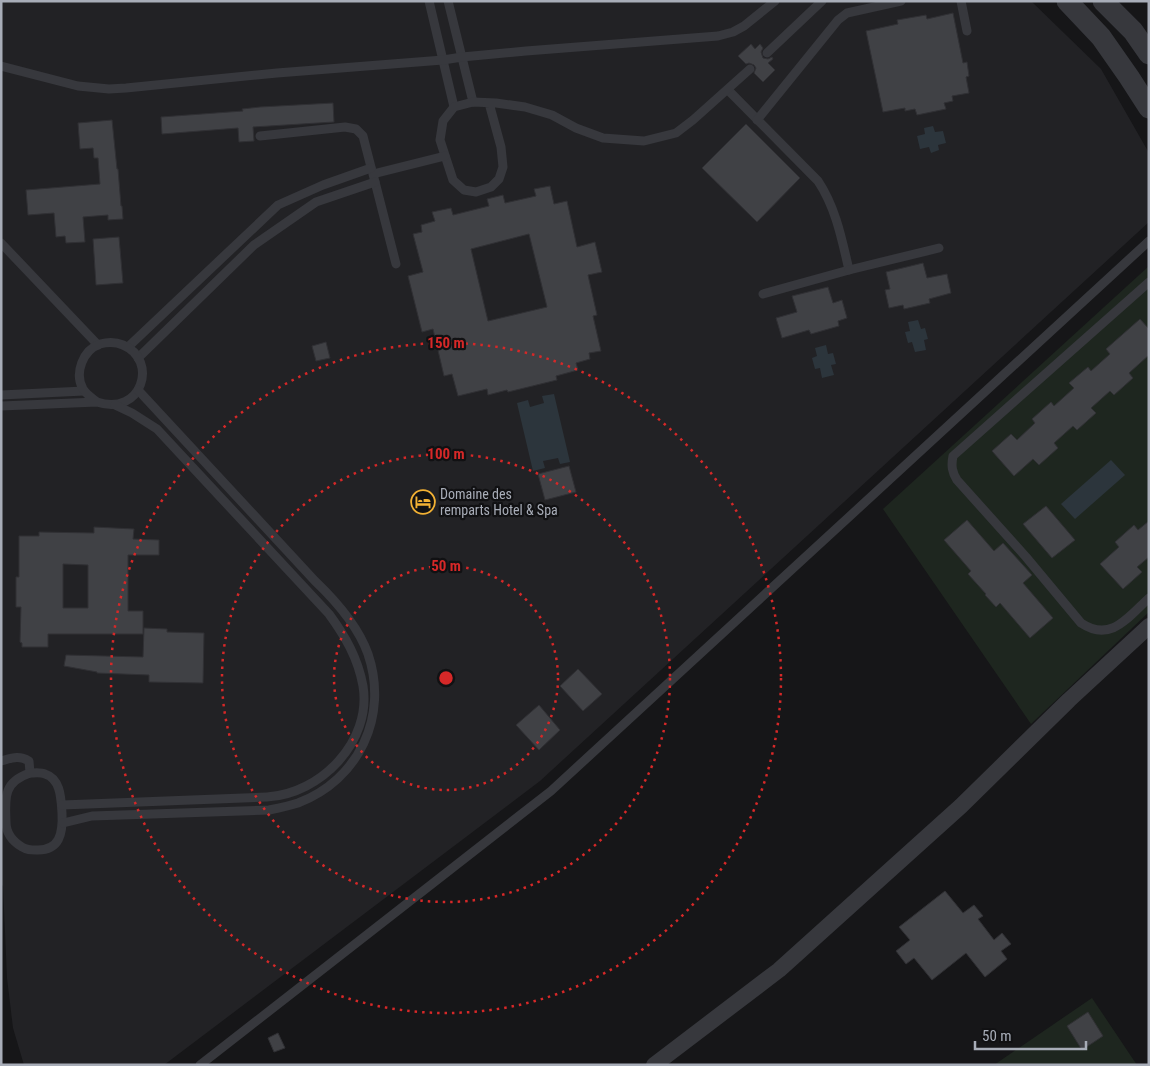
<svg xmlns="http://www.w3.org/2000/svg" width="1150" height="1066" viewBox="0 0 1150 1066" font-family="'Roboto Condensed',sans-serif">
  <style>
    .built { fill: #222225 }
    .green { fill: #1e261f }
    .water { fill: #2c353c }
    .building { fill: #404145; stroke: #303034; fill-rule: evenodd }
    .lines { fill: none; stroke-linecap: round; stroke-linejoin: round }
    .service { stroke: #37383d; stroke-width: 9 }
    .minor { stroke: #37383d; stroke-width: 16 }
    .tertiary { stroke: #37383d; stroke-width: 21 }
    .ring { fill: none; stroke: #d62828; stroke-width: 2.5; stroke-dasharray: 2.5 5 }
    .labels { text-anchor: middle; stroke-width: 4.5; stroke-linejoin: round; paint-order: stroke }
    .poi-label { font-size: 14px; fill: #a8adb8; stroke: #111113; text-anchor: start }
    .centre { fill: #d62828; stroke: #111113; stroke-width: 2.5 }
    .ring-label { font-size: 15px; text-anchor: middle; font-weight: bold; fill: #d62828; stroke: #111113; stroke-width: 4.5; stroke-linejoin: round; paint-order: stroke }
  </style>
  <rect width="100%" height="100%" fill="#161618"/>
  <!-- built -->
  <path class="built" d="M 1,1 L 1031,1 L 1101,69 L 1149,153 L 1149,222 L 540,781 L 164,1065 L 24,1065 L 13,1028 L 7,978 L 3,886 L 1,884 Z"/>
  <!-- green -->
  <g class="green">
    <path d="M 1149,266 L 1149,612 L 1031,724 L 883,509 Z"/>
    <path d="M 1092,998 L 1137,1065 L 994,1065 Z"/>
  </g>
  <!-- water -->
  <g class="water">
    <path d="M 933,126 L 935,132 L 943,131 L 946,143 L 938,145 L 939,150 L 931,153 L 929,147 L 920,149 L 917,136 L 925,134 L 924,128 Z"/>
    <path d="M 918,320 L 921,329 L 925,328 L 928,339 L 924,340 L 926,350 L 915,352 L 912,342 L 908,343 L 905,332 L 910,331 L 908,322 Z"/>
    <path d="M 826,345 L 828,354 L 833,353 L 836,364 L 831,365 L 834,375 L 822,378 L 820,368 L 815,369 L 812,358 L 817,356 L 815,348 Z"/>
    <path d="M 554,394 L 570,462 L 560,464 L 558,458 L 543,461 L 545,468 L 533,471 L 517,403 L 528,400 L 530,407 L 544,403 L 542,396 Z"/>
    <path d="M 1111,460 L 1125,475 L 1075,519 L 1061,504 Z"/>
  </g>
  <!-- building -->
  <g class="building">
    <path d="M 953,13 L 963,63 L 967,62 L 969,76 L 966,77 L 969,93 L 952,96 L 953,101 L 944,103 L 946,109 L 917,115 L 915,109 L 905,111 L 905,108 L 883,112 L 866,31 L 898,24 L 897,20 L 926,15 L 927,19 Z"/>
    <path d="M 751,44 L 755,49 L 760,44 L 763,48 L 761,52 L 763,58 L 768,59 L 772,57 L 773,59 L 768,63 L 775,70 L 763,82 L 754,73 L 756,68 L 754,65 L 749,63 L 746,64 L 738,56 Z"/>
    <path d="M 333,103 L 334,122 L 253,127 L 254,141 L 239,142 L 238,128 L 162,134 L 161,117 L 243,111 L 242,109 L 260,107 Z"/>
    <path d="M 112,120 L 117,169 L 118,169 L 121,206 L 122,206 L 123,219 L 108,220 L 108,215 L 83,217 L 85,242 L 66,243 L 65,236 L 56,237 L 54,213 L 28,215 L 26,190 L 100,184 L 98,158 L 94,158 L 93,148 L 80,149 L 78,123 Z"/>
    <path d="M 746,124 L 800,178 L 757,222 L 702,168 Z"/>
    <path d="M 550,186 L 554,204 L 567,201 L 577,247 L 595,242 L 602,272 L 588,275 L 597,315 L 593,316 L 601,351 L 589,353 L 590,359 L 576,363 L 578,370 L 556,376 L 557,380 L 508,392 L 507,390 L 488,395 L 487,389 L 458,396 L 452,374 L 444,376 L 433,329 L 422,332 L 408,276 L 423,272 L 413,234 L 422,232 L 421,225 L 435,221 L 432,212 L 451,208 L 453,215 L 489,206 L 487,199 L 503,195 L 505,203 L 536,196 L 534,189 ZM 529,234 L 547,307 L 488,321 L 471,249 Z"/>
    <path d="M 119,237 L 123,283 L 96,285 L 93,239 Z"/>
    <path d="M 923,263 L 927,278 L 947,274 L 951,293 L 929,299 L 930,303 L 904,309 L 903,305 L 889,308 L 885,290 L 890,289 L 886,272 Z"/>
    <path d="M 828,287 L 833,303 L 842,300 L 847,318 L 838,321 L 839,326 L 811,334 L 809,330 L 782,338 L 776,318 L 797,312 L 792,296 Z"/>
    <path d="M 1140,319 L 1149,329 L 1149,355 L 1129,373 L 1133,378 L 1114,395 L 1110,391 L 1091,408 L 1096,413 L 1077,430 L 1073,426 L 1054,443 L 1058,448 L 1039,465 L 1033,459 L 1014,476 L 992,451 L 1011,434 L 1017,440 L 1035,423 L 1032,419 L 1051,402 L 1054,406 L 1074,388 L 1069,383 L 1088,367 L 1091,371 L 1110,354 L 1106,349 Z"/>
    <path d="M 326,342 L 330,358 L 316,361 L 312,346 Z"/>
    <path d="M 569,466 L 576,492 L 545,500 L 538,474 Z"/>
    <path d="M 1046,506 L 1075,540 L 1052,558 L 1023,524 Z"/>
    <path d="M 967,520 L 994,551 L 1003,543 L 1032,575 L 1023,583 L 1053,618 L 1030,638 L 1000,603 L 996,607 L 985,595 L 986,594 L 968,574 L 971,571 L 944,540 Z"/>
    <path d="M 1149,521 L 1149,557 L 1137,567 L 1142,572 L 1123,589 L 1100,564 L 1119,547 L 1115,542 L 1134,525 L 1138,530 Z"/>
    <path d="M 94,527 L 134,529 L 133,539 L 159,540 L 159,555 L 128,555 L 128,611 L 143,611 L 143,634 L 48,634 L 48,647 L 22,647 L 22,643 L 20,642 L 21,607 L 16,607 L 16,577 L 19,577 L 19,536 L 39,536 L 39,532 L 94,533 ZM 63,564 L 88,565 L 88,608 L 63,608 Z"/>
    <path d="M 144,628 L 167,629 L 167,632 L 204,633 L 203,683 L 149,682 L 149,675 L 97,673 L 97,672 L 64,666 L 66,655 L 143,657 Z"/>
    <path d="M 578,669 L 602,694 L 583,711 L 560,686 Z"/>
    <path d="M 539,705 L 560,730 L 539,750 L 516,725 Z"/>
    <path d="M 945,891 L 963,913 L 974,905 L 983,916 L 978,919 L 994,940 L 1002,933 L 1011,944 L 1001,951 L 1007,959 L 985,977 L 966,953 L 932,980 L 914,958 L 906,964 L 896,951 L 910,940 L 899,927 Z"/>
    <path d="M 1088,1012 L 1103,1036 L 1082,1050 L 1067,1026 Z"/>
    <path d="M 278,1033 L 285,1048 L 274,1052 L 268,1038 Z"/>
  </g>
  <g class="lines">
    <!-- service -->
    <g class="service">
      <path d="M 429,1 L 454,107"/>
      <path d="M 448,1 L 473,102"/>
      <path d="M 961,1 L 967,31"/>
      <path d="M 767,53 L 822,1"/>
      <path d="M 1,66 L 78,86 L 109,89 L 126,88 L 277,73 L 443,60 L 462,57 L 526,51 L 718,36 L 733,32 L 744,26 L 775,1"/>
      <path d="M 728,90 L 818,181 C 836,208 842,240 849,270 L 763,294"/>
      <path d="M 489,103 L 501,147 L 503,167 L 499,179 L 491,187 L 476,192 L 464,190 L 453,180 L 440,140 L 443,121 L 454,107 L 473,102 L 496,103 L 525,107 L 552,115 L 576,128 L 603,138 L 644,141 L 676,133 L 693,120 L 750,69"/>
      <path d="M 757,120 L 838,20 L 847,13 L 901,1"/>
      <path d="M 260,136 L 345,127 L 356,129 L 363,136 L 372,171"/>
      <path d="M 1,243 L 98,345"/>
      <path d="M 396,264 L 373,174 L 445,156"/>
      <path d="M 849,270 L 939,248"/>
      <path d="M 1149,282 L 953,456 C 951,466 952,472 957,480 L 1026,557 L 1081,623 C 1111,643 1128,617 1149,598"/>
      <path d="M 128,347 L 278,205 L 323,185 L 371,168"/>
      <path d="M 138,358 L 254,245 L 316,202 L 375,182"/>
      <path d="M 1,395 L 84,391"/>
      <path d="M 1,406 L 97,402 C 142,417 159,360 123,345 C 116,342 108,342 100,344 C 83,350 74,373 83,389 C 86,394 92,398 97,402"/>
      <path d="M 1,761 C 12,758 19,755 29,761 L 30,773"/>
      <path d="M 30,773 C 34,773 41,772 45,774 C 61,779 61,799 62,813 C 63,833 60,851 36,850 C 30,850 27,850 22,847 C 12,841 6,833 6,822 C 5,798 3,782 30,773 Z"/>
      <path d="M 62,805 L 267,797 C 321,794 372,741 363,686 C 358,658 345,636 329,614 L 157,429 L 132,413 L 115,405"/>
      <path d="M 63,823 L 92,816 L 269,810 C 279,808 289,806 298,803 C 359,780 389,716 368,654 C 358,626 336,601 315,581 L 138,390"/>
      <path d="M 200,1065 L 551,791 L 1149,241"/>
    </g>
    <!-- minor -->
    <path class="minor" d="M 654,1065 L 779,970 L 961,806 L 1069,700 L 1149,626"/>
    <!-- tertiary -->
    <g class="tertiary">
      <path d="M 1067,1 L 1101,37 L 1129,77 L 1149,108"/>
      <path d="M 1103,1 L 1133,31 L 1149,54"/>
    </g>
  </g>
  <!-- distance rings -->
  <g class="ring">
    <circle cx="446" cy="678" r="112"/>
    <circle cx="446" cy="678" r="224"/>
    <circle cx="446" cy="678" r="335"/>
  </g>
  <!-- icons -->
  <defs>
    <g id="hotel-ring" transform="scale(1.25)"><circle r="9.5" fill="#111113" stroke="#f2b134" stroke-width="1.5"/><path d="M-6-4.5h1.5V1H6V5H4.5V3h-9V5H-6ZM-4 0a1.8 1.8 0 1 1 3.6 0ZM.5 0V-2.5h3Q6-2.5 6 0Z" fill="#f2b134"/></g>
  </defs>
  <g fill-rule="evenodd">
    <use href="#hotel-ring" x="423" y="502"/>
  </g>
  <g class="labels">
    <!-- poi labels -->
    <g class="poi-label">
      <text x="440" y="499">Domaine des<tspan x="440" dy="16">remparts Hotel &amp; Spa</tspan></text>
    </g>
  </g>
  <circle cx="446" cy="678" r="8" class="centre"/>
  <g class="ring-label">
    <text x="446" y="348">150 m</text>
    <text x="446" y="459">100 m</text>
    <text x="446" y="571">50 m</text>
  </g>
  <!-- border -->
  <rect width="1150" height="1066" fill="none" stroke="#a8adb8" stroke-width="5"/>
  <!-- scale -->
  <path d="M975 1041v8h111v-8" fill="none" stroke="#a8adb8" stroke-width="2.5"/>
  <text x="982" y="1041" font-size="15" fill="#a8adb8" stroke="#111113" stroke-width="4" paint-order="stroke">50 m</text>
</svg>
